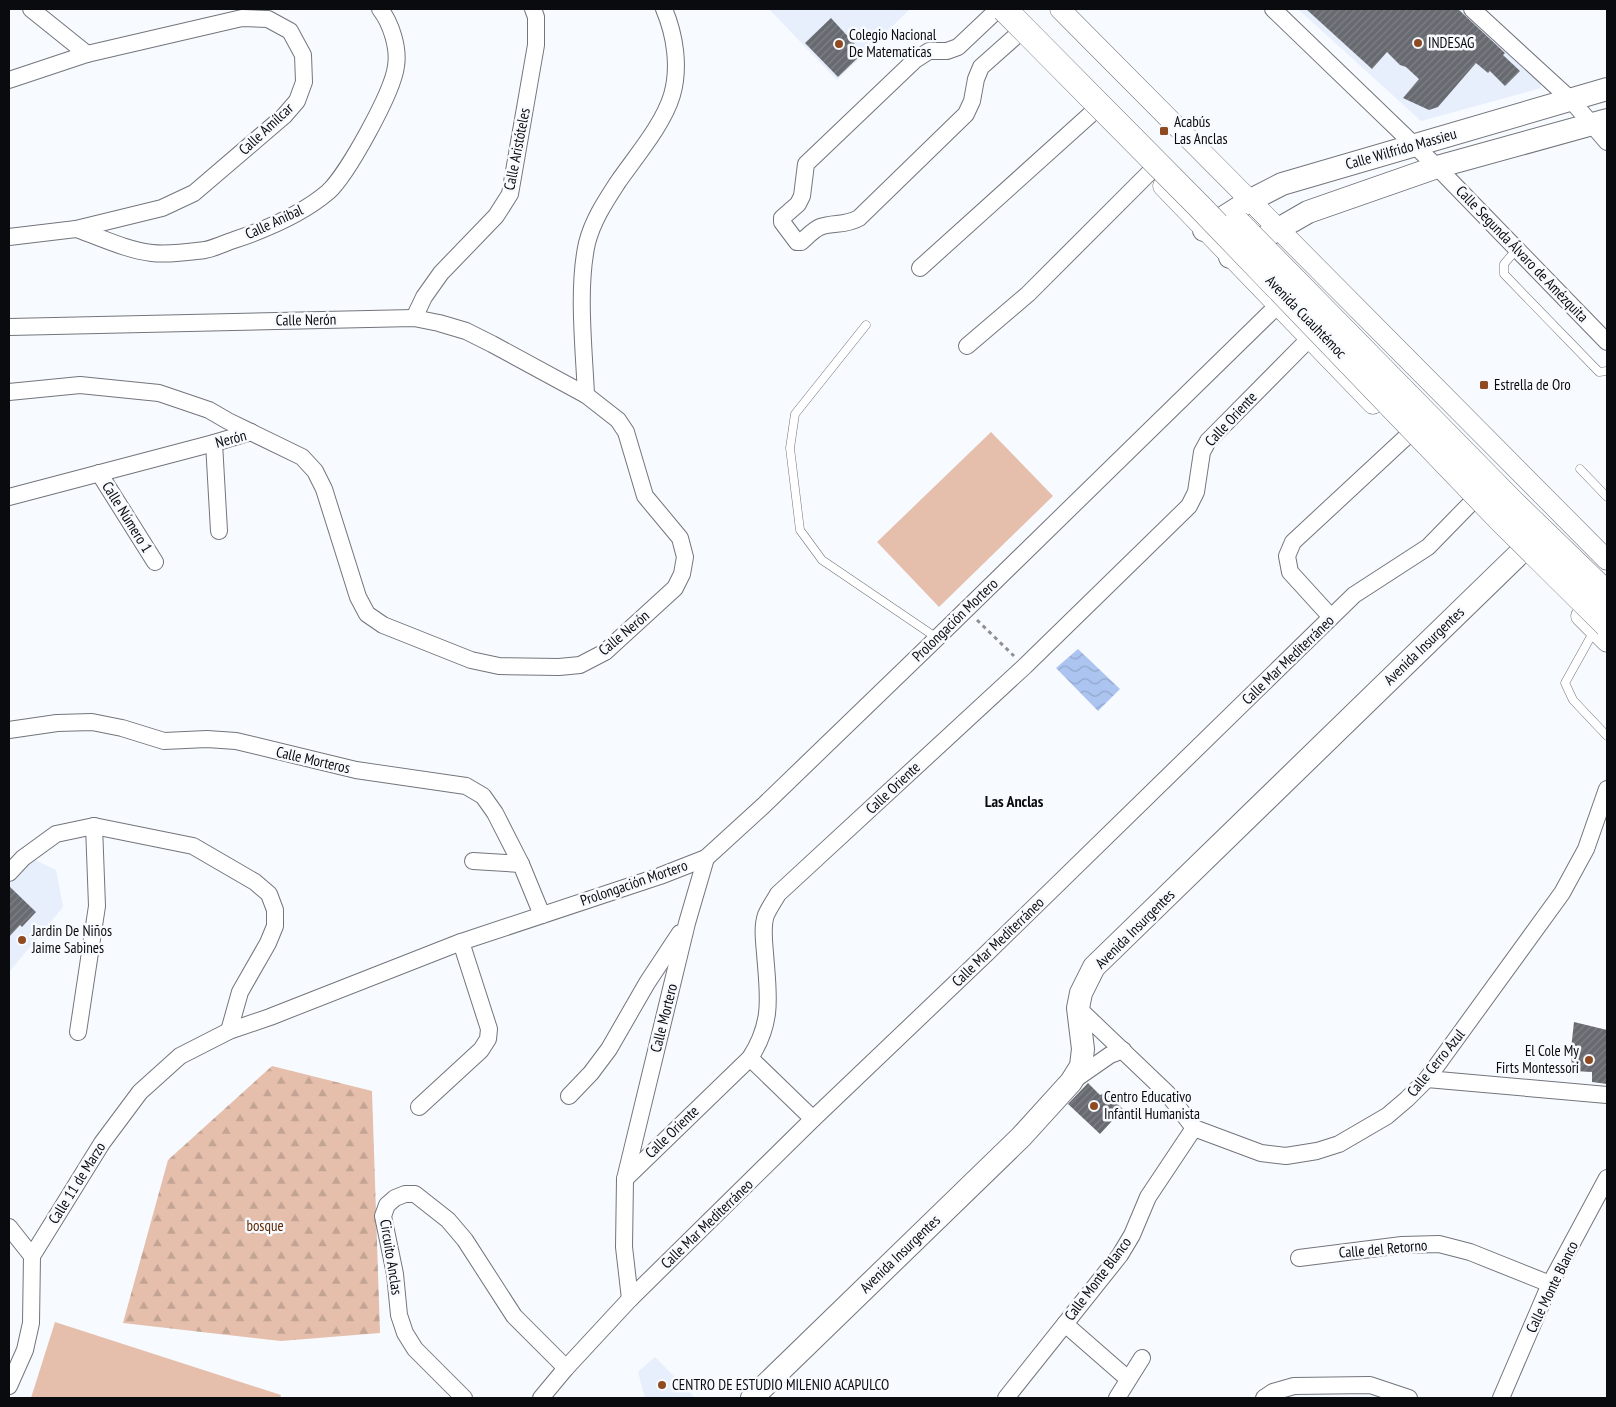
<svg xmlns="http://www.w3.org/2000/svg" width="1616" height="1407" viewBox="0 0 1616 1407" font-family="'PT Sans Narrow',sans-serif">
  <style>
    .built { fill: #e7effd }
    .green { fill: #e5bfac }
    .forest { fill: url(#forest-firs) }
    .water { fill: url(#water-waves) }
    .building { fill: url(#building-hatch) }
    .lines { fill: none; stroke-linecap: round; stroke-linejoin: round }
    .service-casing { stroke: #72757c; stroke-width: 9 }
    .minor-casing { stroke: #72757c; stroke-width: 18 }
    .tertiary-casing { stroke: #72757c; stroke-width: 21 }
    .secondary-casing { stroke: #72757c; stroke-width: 24 }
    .path { stroke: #8e9094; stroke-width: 3; stroke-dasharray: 4 4; stroke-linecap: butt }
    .service { stroke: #fff; stroke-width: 8 }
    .minor { stroke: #fff; stroke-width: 16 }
    .tertiary { stroke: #fff; stroke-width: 20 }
    .secondary { stroke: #fff; stroke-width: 22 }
    .primary-bridge-casing { stroke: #72757c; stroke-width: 26; stroke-linecap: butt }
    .primary-bridge { stroke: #fff; stroke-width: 25 }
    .poi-dot { fill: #8f4a21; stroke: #f7fafe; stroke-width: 2 }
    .labels { text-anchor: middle; stroke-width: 5; stroke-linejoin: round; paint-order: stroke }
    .poi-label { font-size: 15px; fill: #0a0b0e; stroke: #f7fafe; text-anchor: start }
    .street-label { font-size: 15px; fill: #0a0b0e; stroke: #f7fafe }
    .park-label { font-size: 15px; fill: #632800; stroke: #f7fafe }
    .neighbourhood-label { font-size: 16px; font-weight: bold; fill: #0a0b0e; stroke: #f7fafe }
  </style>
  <defs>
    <pattern id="forest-firs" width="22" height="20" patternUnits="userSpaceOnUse" patternTransform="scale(1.25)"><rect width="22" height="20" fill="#e5bfac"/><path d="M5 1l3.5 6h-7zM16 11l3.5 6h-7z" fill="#c3a393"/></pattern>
    <pattern id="water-waves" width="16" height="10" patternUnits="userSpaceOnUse" patternTransform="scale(1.25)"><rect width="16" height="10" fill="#acc4f0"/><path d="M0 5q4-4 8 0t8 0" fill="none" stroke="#93a7cd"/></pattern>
    <pattern id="building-hatch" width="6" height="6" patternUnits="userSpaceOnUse" patternTransform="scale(1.25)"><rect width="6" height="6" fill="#676a70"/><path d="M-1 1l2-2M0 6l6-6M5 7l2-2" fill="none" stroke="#7f8185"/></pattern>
  </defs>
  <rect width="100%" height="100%" fill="#f7fafe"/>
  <!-- built -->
  <g class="built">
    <path d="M 769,9 L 910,9 L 837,80 Z"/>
    <path d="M 1298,9 L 1463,9 L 1539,77 L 1541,88 L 1421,121 Z"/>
    <path d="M 31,858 L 56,870 L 63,907 L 9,972 L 9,883 Z"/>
    <path d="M 655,1357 L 695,1398 L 645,1398 L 638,1372 Z"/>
  </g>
  <!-- green -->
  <g class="green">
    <path d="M 991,432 L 1053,496 L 939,607 L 877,542 Z"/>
    <path d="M 55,1322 L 281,1395 L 280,1398 L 31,1398 Z"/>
  </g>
  <!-- forest -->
  <path class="forest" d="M 272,1066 L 372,1091 L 380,1333 L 281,1341 L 123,1323 L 168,1160 Z"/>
  <!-- water -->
  <path class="water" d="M 1078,649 L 1120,689 L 1098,711 L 1056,668 Z"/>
  <!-- building -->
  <g class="building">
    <path d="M 1306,9 L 1458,9 L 1505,53 L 1503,55 L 1520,71 L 1505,86 L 1490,71 L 1488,73 L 1476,63 L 1438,107 L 1429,110 L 1403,98 L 1419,79 L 1406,67 L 1400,65 L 1387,52 L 1372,69 Z"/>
    <path d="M 831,18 L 863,53 L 838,77 L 805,43 Z"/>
    <path d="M 9,886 L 36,912 L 22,927 L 20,925 L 9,937 Z"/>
    <path d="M 1574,1022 L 1607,1030 L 1607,1084 L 1592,1082 L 1592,1072 L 1572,1071 L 1571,1049 Z"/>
    <path d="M 1088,1083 L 1100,1095 L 1105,1093 L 1123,1109 L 1100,1134 L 1068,1104 Z"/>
  </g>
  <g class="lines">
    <!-- service casing -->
    <g class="service-casing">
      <g id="service">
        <path d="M 1517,249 L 1504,264 L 1504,274 L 1599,372 L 1607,371"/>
        <path d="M 866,325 L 795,414 L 790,448 L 800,530 L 822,560 L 937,638"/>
        <path d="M 1580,469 L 1607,497"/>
        <path d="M 1594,631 L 1565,683 L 1573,700 L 1607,736"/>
      </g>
    </g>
    <!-- minor casing -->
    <g class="minor-casing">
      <g id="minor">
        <path d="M 31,9 L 87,54"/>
        <path d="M 1273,9 L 1437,167 L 1607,342"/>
        <path d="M 1472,9 L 1570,99 L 1607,142"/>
        <path d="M 994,13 L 958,47 L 947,51 L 929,51 L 915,60 L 806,164 L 802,196 L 798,204 L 782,218 L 782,222 L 797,242 L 801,242 C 807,237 813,230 820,227 C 834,222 845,226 859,218 L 966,114 L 972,101 L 976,79 L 981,67 L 1017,35"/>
        <path d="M 9,80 L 87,54 L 242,18 L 268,19 L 290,31 L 303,55 L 304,82 L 297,101 L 284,116 L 194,193 L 162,208 L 76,229 L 9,237"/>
        <path d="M 76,229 C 100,237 126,250 152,253 C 168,255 189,252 205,250 C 215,248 225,243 234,240 C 267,229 301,215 328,192 C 347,175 393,92 396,66 C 399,48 391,23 380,9"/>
        <path d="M 920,268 L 1092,113"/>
        <path d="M 414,318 L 424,297 L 441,273 L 496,216 L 510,194 L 536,45 L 536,17 L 533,9"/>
        <path d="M 9,327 L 414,318 L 439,323 L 466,331 L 492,344 L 586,395 L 618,420 L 626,432 L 645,496 L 680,538 L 685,557 L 682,574 L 675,588 L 605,652 L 580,665 L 559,667 L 499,666 L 471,660 L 383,625 L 367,614 L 358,597 L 324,489 L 315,471 L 302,457 L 228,421 L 209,410 L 159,393 L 80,385 L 9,392"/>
        <path d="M 967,346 L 1028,294 L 1150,172"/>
        <path d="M 586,395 C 584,349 577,288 587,243 C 593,220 605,202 618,182 C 636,156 663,125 672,95 C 680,67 675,35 664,9"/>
        <path d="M 214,443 L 219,531"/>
        <path d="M 99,473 L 155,562"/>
        <path d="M 9,497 L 214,443 L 251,432"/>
        <path d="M 1331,617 L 1290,572 L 1287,556 L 1293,542 L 1405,438"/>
        <path d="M 9,730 L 57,723 L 92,722 L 122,728 L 164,741 L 207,739 L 236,741 L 356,770 L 466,786 L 483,796 L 495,813 L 521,864 L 542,915"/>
        <path d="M 473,861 L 521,864"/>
        <path d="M 9,873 L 23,858 L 56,834 L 94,826 L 193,846 L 255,882 L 269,894 L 275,910 L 275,926 L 268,943 L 240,992 L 229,1031"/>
        <path d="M 1078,1008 L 1167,1093 L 1194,1128 L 1261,1153 L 1286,1156 L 1317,1151 L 1339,1144 L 1387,1116 L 1407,1099 L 1427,1079 L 1562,893 L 1586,849 L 1607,789"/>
        <path d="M 78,1032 L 97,906 L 94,826"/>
        <path d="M 750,1058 L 813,1119"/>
        <path d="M 1427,1079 L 1607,1095"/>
        <path d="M 1074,1080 L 1110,1055 L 1123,1050"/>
        <path d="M 569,1096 L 591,1073 L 609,1049 L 647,983 L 680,933"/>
        <path d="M 419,1107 L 481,1050 L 488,1039 L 489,1029 L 461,942"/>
        <path d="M 625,1179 L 750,1058 C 774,1021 768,994 765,953 C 764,941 762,926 766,915 C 769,908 774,901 778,894 L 1025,666 L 1189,506 L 1196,492 L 1202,452 L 1208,441 L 1309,339"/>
        <path d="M 9,1227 L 32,1256"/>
        <path d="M 1299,1258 L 1402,1245 L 1439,1244 L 1470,1252 L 1550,1284"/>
        <path d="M 630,1299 L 624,1247 L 625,1179 L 687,923 L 706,858"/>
        <path d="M 1065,1324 L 1128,1379"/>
        <path d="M 9,1386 L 25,1350 L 31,1323 L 32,1256 L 102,1143 L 140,1092 L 180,1056 L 229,1031 L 270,1017 L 461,942 L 660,876 L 706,858 L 763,806 L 937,638 L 1277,306"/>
        <path d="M 464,1398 L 415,1349 L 405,1333 L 399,1315 L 395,1274 L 383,1216 L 387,1205 L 395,1198 L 405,1194 L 415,1194 L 448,1220 L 465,1240 L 514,1316 L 566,1368"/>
        <path d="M 541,1398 L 566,1368 L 630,1299 L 813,1119 L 986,954 L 1354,595 L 1428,547 L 1470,504"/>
        <path d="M 1006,1398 L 1120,1255 L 1132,1235 L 1148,1197 L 1194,1128"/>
        <path d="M 1117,1398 L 1142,1358"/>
        <path d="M 1264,1398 L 1273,1392 L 1294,1386 L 1370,1385 L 1409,1398"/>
        <path d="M 1501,1398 L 1550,1284 L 1607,1178"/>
      </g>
    </g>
    <!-- tertiary casing -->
    <g class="tertiary-casing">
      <g id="tertiary">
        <path d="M 1060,9 L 1607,560"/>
        <path d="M 1163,186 L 1373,404"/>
        <path d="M 1581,616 L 1607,642"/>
      </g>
    </g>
    <!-- secondary casing -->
    <g class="secondary-casing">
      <g id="secondary">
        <path d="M 1204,230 L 1249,201 L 1282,184 L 1607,89"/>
        <path d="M 1230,257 L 1308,212 L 1437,167 L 1607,120"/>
        <path d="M 752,1398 L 1021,1137 L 1071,1082 L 1081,1066 L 1083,1049 L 1078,1008 L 1081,993 L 1094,967 L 1519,554"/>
      </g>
    </g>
    <!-- path -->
    <path class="path" d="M 977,620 L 1014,656"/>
    <!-- service -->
    <use href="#service" class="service"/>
    <!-- minor -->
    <use href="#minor" class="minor"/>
    <!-- tertiary -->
    <use href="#tertiary" class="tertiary"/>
    <!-- secondary -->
    <use href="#secondary" class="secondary"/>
    <!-- primary-bridge casing -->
    <g class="primary-bridge-casing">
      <g id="primary-bridge">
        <path d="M 1004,9 L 1200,207 L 1501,520 L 1607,625"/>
        <path d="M 1237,222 L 1514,504 L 1607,594"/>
      </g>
    </g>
    <!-- primary-bridge -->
    <use href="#primary-bridge" class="primary-bridge"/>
  </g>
  <!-- markers -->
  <g class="poi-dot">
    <circle cx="1418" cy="43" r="5"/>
    <circle cx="839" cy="44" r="5"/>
    <rect x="1159" y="126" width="10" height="10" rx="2.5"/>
    <rect x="1479" y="380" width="10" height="10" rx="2.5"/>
    <circle cx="22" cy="940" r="5"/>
    <circle cx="1589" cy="1060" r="5"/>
    <circle cx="1094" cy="1106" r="5"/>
    <circle cx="662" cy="1385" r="5"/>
  </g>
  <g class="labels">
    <!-- poi labels -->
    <g class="poi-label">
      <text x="849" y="40">Colegio Nacional<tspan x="849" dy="17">De Matematicas</tspan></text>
      <text x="1428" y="48">INDESAG</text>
      <text x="1174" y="127">Acabús<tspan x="1174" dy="17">Las Anclas</tspan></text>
      <text x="1494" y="390">Estrella de Oro</text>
      <text x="32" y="936">Jardin De Niños<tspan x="32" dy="17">Jaime Sabines</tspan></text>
      <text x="1579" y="1056" text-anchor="end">El Cole My<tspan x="1579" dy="17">Firts Montessori</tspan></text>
      <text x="1104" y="1102">Centro Educativo<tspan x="1104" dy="17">Infantil Humanista</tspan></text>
      <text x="672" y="1390">CENTRO DE ESTUDIO MILENIO ACAPULCO</text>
    </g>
    <!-- street labels -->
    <g class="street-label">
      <text transform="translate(266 129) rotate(-43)" y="5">Calle Amílcar</text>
      <text transform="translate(517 149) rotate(-79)" y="5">Calle Aristóteles</text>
      <text transform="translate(1401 149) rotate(-16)" y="5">Calle Wilfrido Massieu</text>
      <text transform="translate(274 222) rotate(-25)" y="5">Calle Aníbal</text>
      <text transform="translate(1522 254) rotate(46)" y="5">Calle Segunda Álvaro de Amézquita</text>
      <text transform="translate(1306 317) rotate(46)" y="5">Avenida Cuauhtémoc</text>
      <text transform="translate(306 320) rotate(-1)" y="5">Calle Nerón</text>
      <text transform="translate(1231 419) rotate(-47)" y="5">Calle Oriente</text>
      <text transform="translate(231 439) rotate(-15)" y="5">Nerón</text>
      <text transform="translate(127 517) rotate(58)" y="5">Calle Número 1</text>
      <text transform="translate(955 620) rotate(-44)" y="5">Prolongación Mortero</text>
      <text transform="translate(624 633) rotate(-40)" y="5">Calle Nerón</text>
      <text transform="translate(1424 646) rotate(-44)" y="5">Avenida Insurgentes</text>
      <text transform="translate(1288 660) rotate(-44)" y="5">Calle Mar Mediterráneo</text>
      <text transform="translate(313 760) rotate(13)" y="5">Calle Morteros</text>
      <text transform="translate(893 788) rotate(-43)" y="5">Calle Oriente</text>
      <text transform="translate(634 883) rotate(-19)" y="5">Prolongación Mortero</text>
      <text transform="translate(1135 929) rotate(-45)" y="5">Avenida Insurgentes</text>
      <text transform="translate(998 942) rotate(-44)" y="5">Calle Mar Mediterráneo</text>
      <text transform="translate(664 1018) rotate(-76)" y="5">Calle Mortero</text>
      <text transform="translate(1436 1063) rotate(-51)" y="5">Calle Cerro Azul</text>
      <text transform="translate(672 1132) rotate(-44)" y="5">Calle Oriente</text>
      <text transform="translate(77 1183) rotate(-58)" y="5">Calle 11 de Marzo</text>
      <text transform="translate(707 1224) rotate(-44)" y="5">Calle Mar Mediterráneo</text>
      <text transform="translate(1383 1249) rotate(-5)" y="5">Calle del Retorno</text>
      <text transform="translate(900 1254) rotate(-44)" y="5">Avenida Insurgentes</text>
      <text transform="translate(391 1257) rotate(81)" y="5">Circuito Anclas</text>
      <text transform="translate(1098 1279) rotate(-53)" y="5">Calle Monte Blanco</text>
      <text transform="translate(1552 1287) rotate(-64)" y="5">Calle Monte Blanco</text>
    </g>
    <!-- park labels -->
    <g class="park-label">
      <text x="265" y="1231">bosque</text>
    </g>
    <!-- neighbourhood labels -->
    <g class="neighbourhood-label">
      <text x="1014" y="807">Las Anclas</text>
    </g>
  </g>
  <!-- border -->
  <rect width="1616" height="1407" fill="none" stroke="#0a0b0e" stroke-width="20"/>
</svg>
